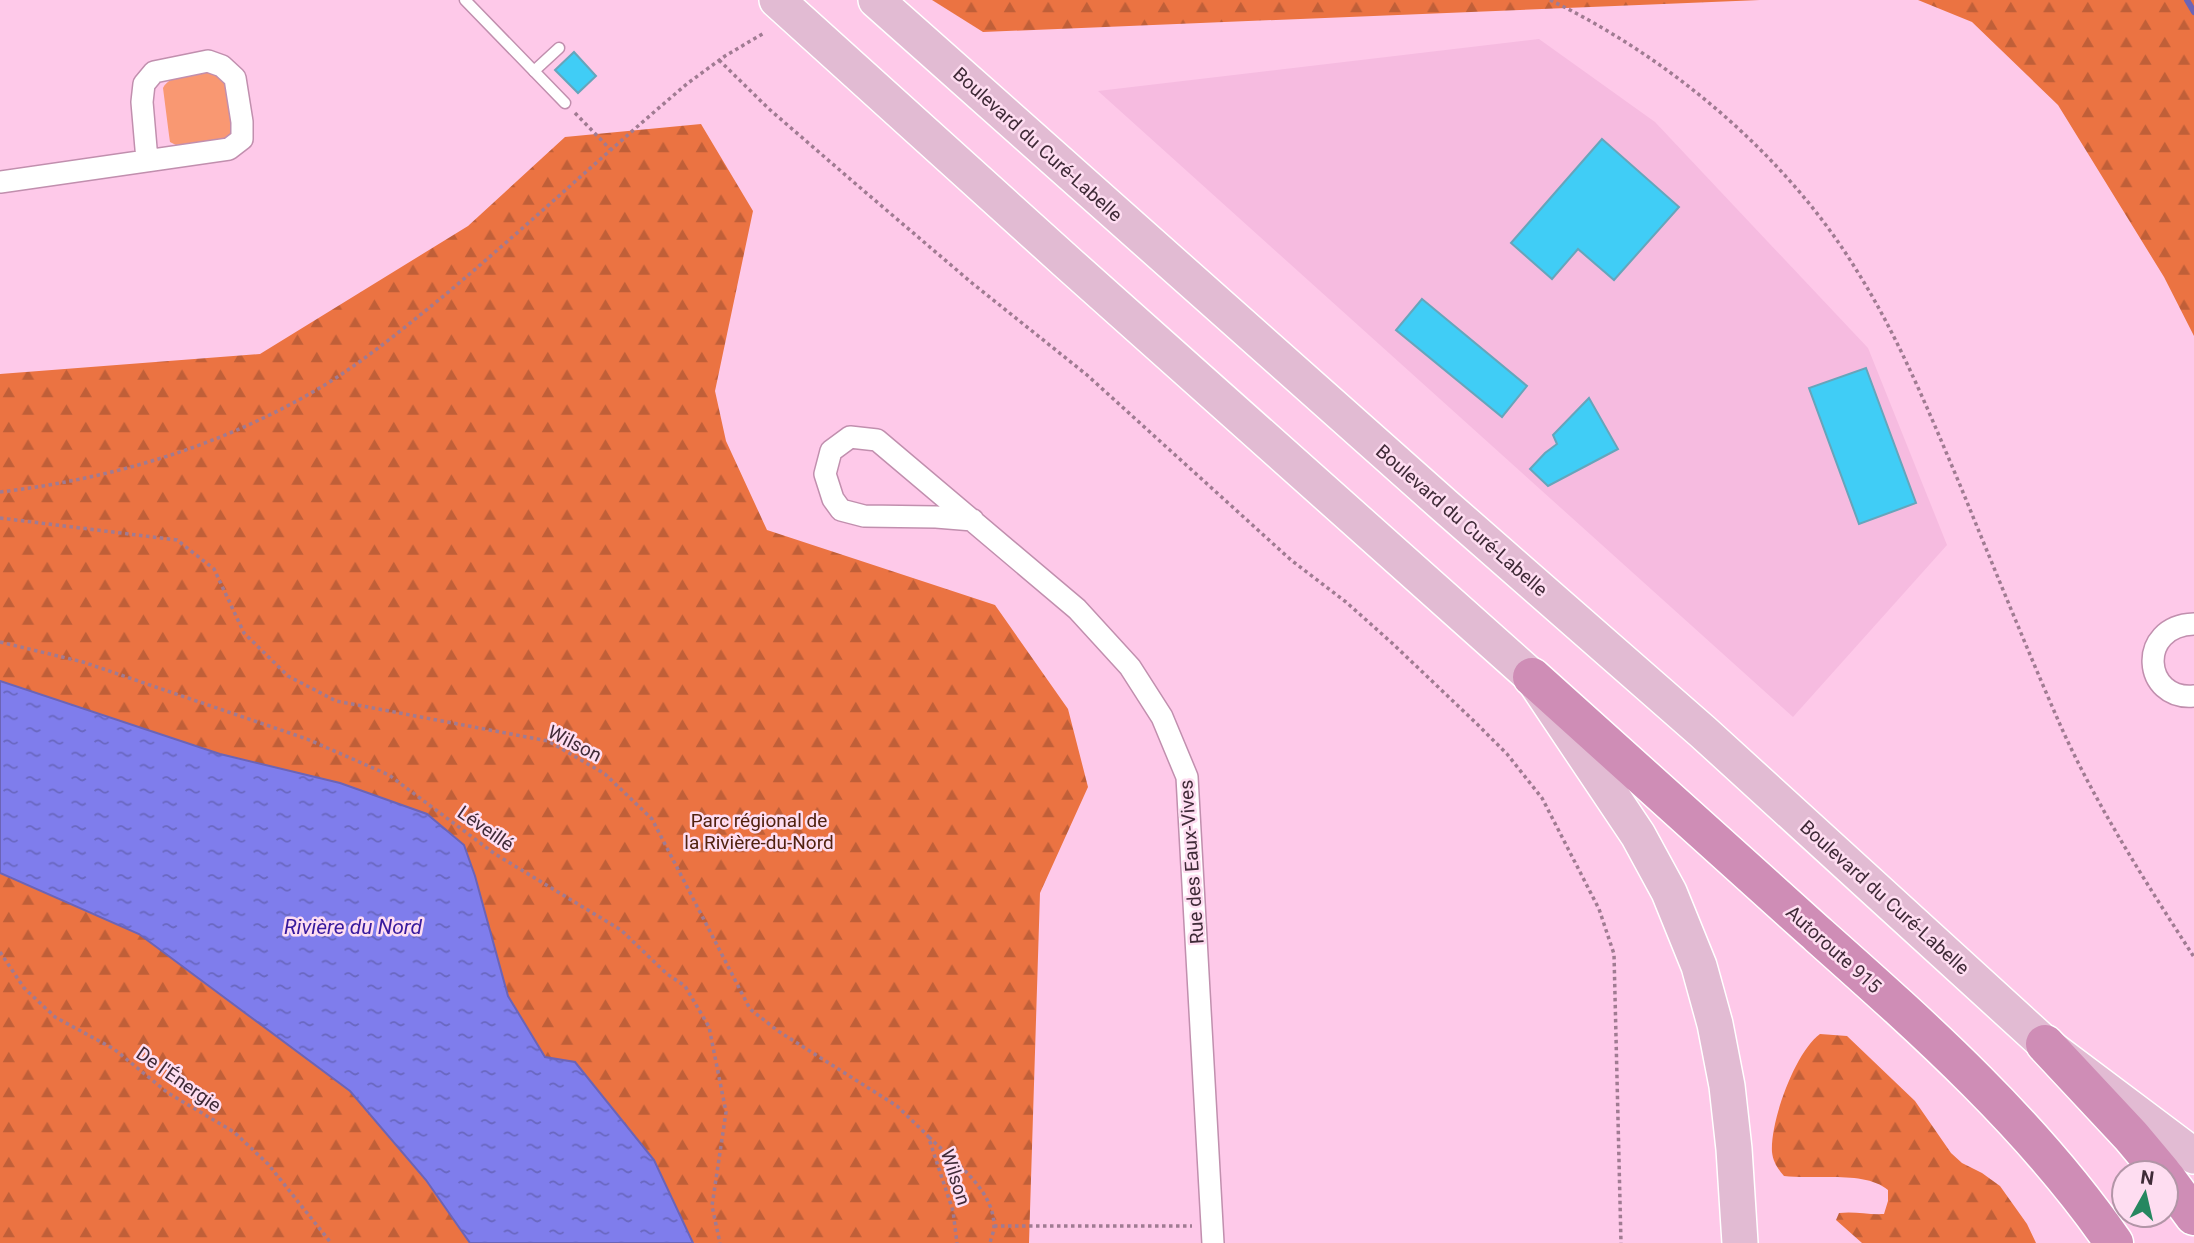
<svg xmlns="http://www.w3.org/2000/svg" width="2194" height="1243" viewBox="0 0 2194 1243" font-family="Roboto,sans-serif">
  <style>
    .built { fill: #f6bbe0 }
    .grass { fill: #f99872 }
    .forest { fill: url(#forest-firs) }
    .water { fill: url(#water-ripples); stroke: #6c64b6; stroke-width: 2 }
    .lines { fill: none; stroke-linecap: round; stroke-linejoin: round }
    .stream { stroke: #6c64b6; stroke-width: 6 }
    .building { fill: #40cdf6; stroke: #66a5bb; stroke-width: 2 }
    .service-casing { stroke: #c18fae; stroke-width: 13 }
    .minor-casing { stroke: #c18fae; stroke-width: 24 }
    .primary-casing { stroke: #fff; stroke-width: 38 }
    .motorway-casing { stroke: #fff; stroke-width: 41 }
    .path { stroke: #a07b92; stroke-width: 3.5; stroke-dasharray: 3.5 3.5; stroke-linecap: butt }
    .service { stroke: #fff; stroke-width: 10 }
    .minor { stroke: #fff; stroke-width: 21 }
    .primary { stroke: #e2bbd3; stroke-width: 35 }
    .motorway { stroke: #cf8db6; stroke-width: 38 }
    .labels { text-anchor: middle; stroke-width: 5; stroke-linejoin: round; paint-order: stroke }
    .street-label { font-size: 19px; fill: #3f2a37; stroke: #feddf1 }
    .park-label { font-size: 19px; fill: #51220f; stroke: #feddf1 }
    .water-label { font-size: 21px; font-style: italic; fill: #37199d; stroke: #feddf1 }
  </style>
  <defs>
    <pattern id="forest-firs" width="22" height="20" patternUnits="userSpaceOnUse" patternTransform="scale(1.75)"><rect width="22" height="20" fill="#eb7342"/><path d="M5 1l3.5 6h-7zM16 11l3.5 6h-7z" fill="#c05f38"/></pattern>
    <pattern id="water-ripples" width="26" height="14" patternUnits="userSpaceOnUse" patternTransform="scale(1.75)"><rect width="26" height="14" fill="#7f7dec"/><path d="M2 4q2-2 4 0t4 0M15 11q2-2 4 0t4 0" fill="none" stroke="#6967c0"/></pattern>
  </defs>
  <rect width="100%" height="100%" fill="#fec9e9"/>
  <!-- built -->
  <path class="built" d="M 1539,39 L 1655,122 L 1868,348 L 1947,545 L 1793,717 L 1098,91 Z"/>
  <!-- grass -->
  <path class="grass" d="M 209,72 L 218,72 L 228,82 L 235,129 L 229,138 L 176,145 L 170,142 L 169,135 L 163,88 C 170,74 194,75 209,72 Z"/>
  <!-- forest -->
  <g class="forest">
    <path d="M 932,0 L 1760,0 L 983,32 Z"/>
    <path d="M 1918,0 L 2194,0 L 2194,336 L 2164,277 L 2058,105 L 1972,22 Z"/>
    <path d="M 701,124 L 753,211 L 715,391 L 726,441 L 767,530 L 995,605 L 1068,709 L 1088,787 L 1040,893 L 1029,1243 L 693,1243 L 654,1160 L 575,1062 L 545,1058 L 508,996 L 347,786 L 220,754 L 0,681 L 0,374 L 260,354 L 468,226 L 565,137 Z"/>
    <path d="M 0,873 L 139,934 L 350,1091 L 426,1180 L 470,1243 L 0,1243 Z"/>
    <path d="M 1820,1034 L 1847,1036 L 1915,1101 L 1951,1153 L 1962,1163 L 1982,1173 L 2000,1186 L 2027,1224 L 2036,1243 L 1862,1243 L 1836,1220 L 1839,1213 C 1855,1211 1868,1215 1884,1214 L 1888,1201 L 1888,1190 C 1865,1170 1814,1180 1784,1176 C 1778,1169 1773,1162 1772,1152 C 1770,1122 1795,1052 1820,1034 Z"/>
  </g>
  <!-- water -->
  <path class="water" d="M 0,681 L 220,754 L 340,783 L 427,814 L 464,845 L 475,876 L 508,996 L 545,1057 L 575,1062 L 654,1160 L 693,1243 L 470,1243 L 426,1180 L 350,1091 L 139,934 L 0,873 Z"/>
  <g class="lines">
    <!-- stream -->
    <path class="stream" d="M 2187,0 L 2194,12"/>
  </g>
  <!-- building -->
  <g class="building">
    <path d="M 574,52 L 596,76 L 578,93 L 555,70 Z"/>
    <path d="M 1602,139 L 1679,207 L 1614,280 L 1578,249 L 1552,279 L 1511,243 Z"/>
    <path d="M 1422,299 L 1527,386 L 1502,417 L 1396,330 Z"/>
    <path d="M 1866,368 L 1916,503 L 1859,524 L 1809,388 Z"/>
    <path d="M 1589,398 L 1618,449 L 1548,486 L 1530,469 L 1545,453 L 1557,444 L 1553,435 Z"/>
  </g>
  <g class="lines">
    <!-- service casing -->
    <g class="service-casing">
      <g id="service">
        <path d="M 465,0 L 565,103"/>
        <path d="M 534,71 L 559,48"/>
      </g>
    </g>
    <!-- minor casing -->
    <g class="minor-casing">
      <g id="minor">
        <path d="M 0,182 L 229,149 L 242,139 L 242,122 L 235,78 L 222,66 L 208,61 L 154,72 L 144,84 L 142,102 L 147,160"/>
        <path d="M 973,520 L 936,517 L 864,516 L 841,510 L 833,499 L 825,474 L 831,451 L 850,437 L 877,440 L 1077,609 L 1130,667 L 1162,717 L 1187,777 L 1213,1243"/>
        <path d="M 2194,624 C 2136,626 2143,701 2194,696"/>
      </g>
    </g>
    <!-- primary casing -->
    <g class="primary-casing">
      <g id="primary">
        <path d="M 777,0 L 1069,264 L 1532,677 L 1638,835 L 1669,892 L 1699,966 L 1715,1024 L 1727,1086 L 1734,1149 L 1740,1243"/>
        <path d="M 876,0 L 1445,506 L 1703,732 L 2045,1044 L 2194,1156"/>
      </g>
    </g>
    <!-- motorway casing -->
    <g class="motorway-casing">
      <g id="motorway">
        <path d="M 1532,677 C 1626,762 1720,847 1814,931 C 1922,1027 2032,1124 2114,1243"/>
        <path d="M 2045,1044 L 2131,1136 L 2162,1173"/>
        <path d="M 2166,1178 L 2194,1216"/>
      </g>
    </g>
    <!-- path -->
    <g class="path">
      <path d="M 1550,0 C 1670,58 1787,156 1857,271 C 1899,338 1929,412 1960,485 C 1992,563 2024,642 2058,720 C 2093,800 2146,883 2194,957"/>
      <path d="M 719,60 L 769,109 L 857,185 L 972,283 L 1087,375 L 1291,560 L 1346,602 L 1392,643 L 1476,723 L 1507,754 L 1542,798 L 1599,909 L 1614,954 L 1621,1243"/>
      <path d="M 575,113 L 610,149"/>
      <path d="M 0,492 C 110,479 215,448 311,393 C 357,367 399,332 440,299 C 524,229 604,154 688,83 L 725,56 L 764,33"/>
      <path d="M 0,518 L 177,540 L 214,569 L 244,633 L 288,676 L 336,701 L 548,741 L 605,774 L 652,819 L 750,1009 L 778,1031 L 897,1106 L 928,1136 L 953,1211 L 957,1243"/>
      <path d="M 0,642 L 83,662 L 307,739 L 389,775 L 495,854 L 621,930 L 667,974 L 685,986 L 709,1027 L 726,1112 L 712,1206 L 720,1243"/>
      <path d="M 0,952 L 24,988 L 55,1017 L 114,1049 L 168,1093 L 234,1132 L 268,1164 L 331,1243"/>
      <path d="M 929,1137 C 953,1161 994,1189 994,1226 C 994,1232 991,1238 990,1243"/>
      <path d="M 994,1226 L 1192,1226"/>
    </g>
    <!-- service -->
    <use href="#service" class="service"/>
    <!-- minor -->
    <use href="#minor" class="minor"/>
    <!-- primary -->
    <use href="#primary" class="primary"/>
    <!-- motorway -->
    <use href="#motorway" class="motorway"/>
  </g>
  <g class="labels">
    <!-- street labels -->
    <g class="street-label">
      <text transform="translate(1038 144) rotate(42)" y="7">Boulevard du Curé-Labelle</text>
      <text transform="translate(1462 520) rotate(41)" y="7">Boulevard du Curé-Labelle</text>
      <text transform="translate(575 743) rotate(27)" y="7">Wilson</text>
      <text transform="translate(486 828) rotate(35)" y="7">Léveillé</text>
      <text transform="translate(1191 862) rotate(-94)" y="7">Rue des Eaux-Vives</text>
      <text transform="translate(1885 897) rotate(42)" y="7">Boulevard du Curé-Labelle</text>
      <text transform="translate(1834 949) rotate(42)" y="7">Autoroute 915</text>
      <text transform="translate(179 1079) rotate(35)" y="7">De l'Énergie</text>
      <text transform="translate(956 1177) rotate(72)" y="7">Wilson</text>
    </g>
    <!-- park labels -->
    <g class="park-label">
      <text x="759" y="827">Parc régional de<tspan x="759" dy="22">la Rivière-du-Nord</tspan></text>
    </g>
    <!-- water labels -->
    <g class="water-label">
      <text x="353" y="934">Rivière du Nord</text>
    </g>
  </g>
  <!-- north arrow -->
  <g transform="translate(2145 1194) rotate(8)"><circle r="33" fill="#feddf1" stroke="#b295a7" stroke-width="2"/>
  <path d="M0-5L12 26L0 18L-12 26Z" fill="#268760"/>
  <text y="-10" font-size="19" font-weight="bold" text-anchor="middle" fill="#3f2a37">N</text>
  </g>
</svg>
